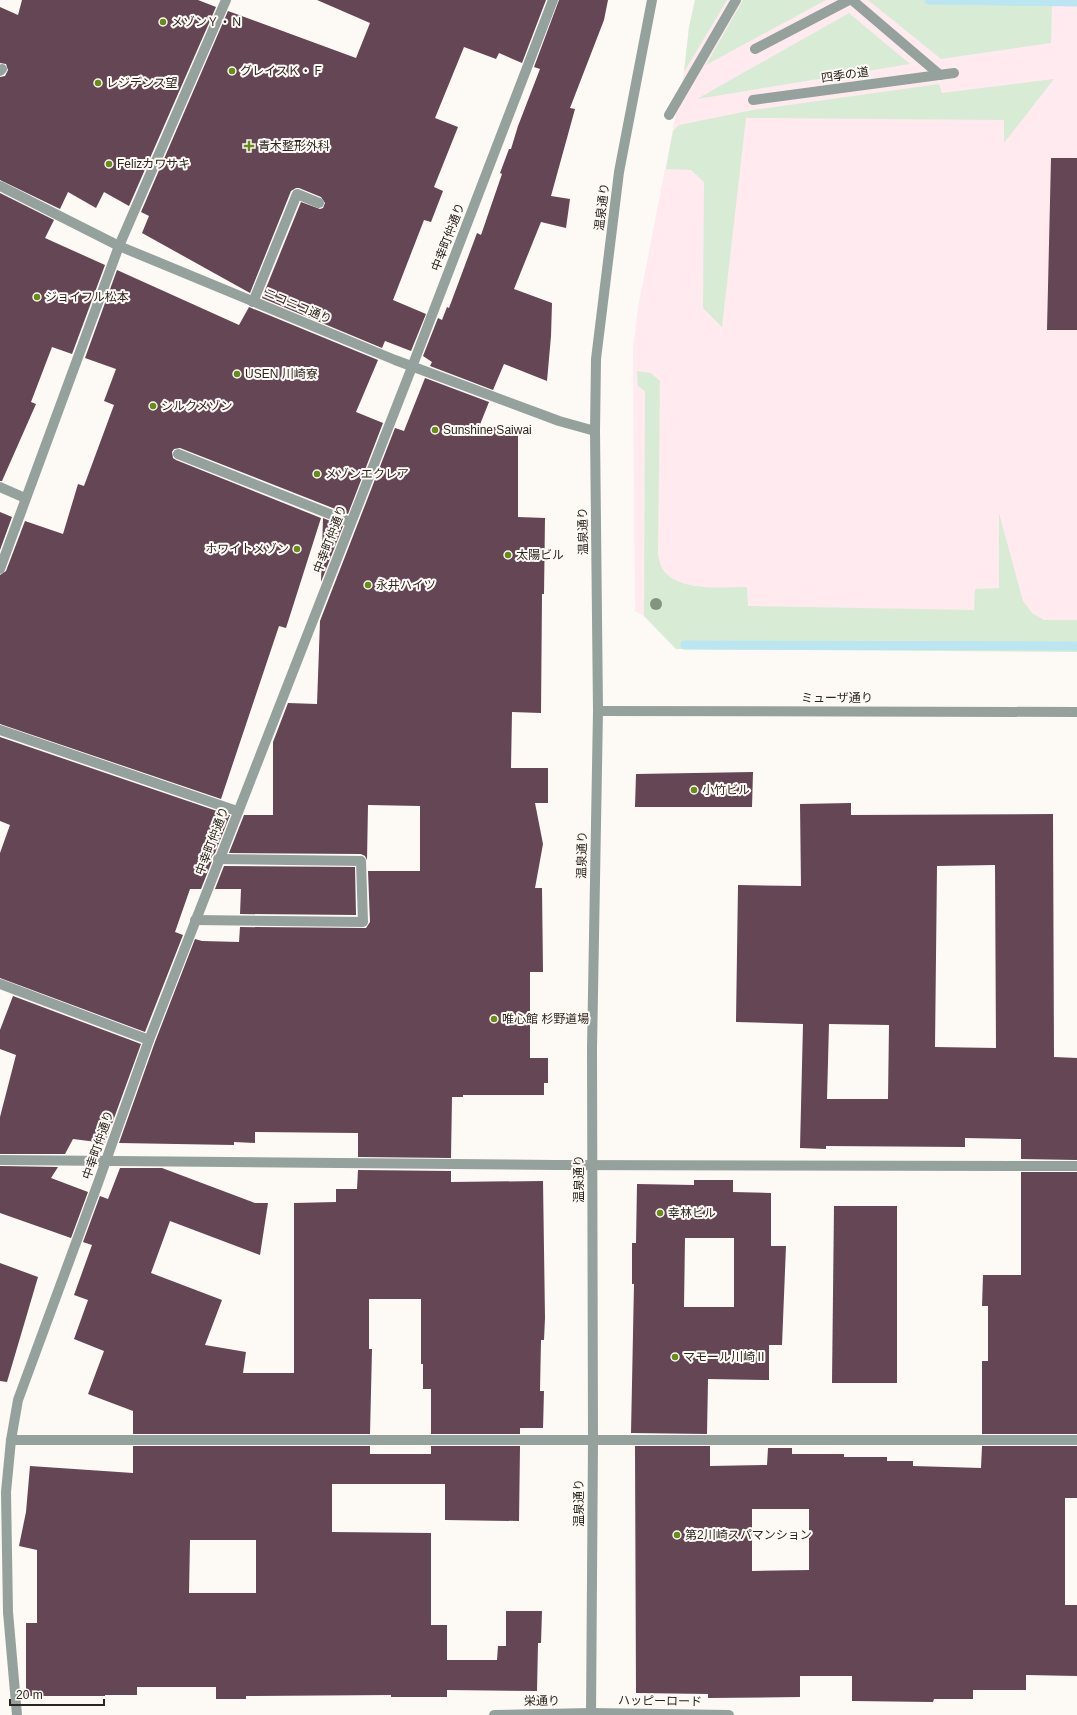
<svg xmlns="http://www.w3.org/2000/svg" width="1077" height="1715" viewBox="0 0 1077 1715" font-family="Helvetica,'Noto Sans JP',sans-serif">
  <style>
    .commercial { fill: #ffeaef }
    .green { fill: #d8ecd5 }
    .lines { fill: none; stroke-linecap: round; stroke-linejoin: round }
    .stream { stroke: #bbe5f0; stroke-width: 9 }
    .building { fill: #644654; fill-rule: evenodd }
    .service { stroke: #95a19c; stroke-width: 10 }
    .pedestrian { stroke: #95a19c; stroke-width: 10 }
    .minor { stroke: #95a19c; stroke-width: 10 }
    .tertiary { stroke: #95a19c; stroke-width: 10 }
    .tree { fill: #84957e }
    .poi-dot { fill: #688c15; stroke: #fdf9f5; stroke-width: 1.5 }
    .labels { text-anchor: middle; stroke-width: 4; stroke-linejoin: round; paint-order: stroke }
    .poi-label { font-size: 12px; fill: #2c251e; stroke: #fdf9f5; text-anchor: start }
    .street-label { font-size: 12px; fill: #2c251e; stroke: #fdf9f5 }
  </style>
  <rect width="100%" height="100%" fill="#fdf9f5"/>
  <!-- commercial -->
  <path class="commercial" d="M 695,0 L 1077,0 L 1077,651 L 676,649 L 644,616 L 635,611 L 633,349 L 638,308 L 684,72 L 689,27 Z"/>
  <!-- green -->
  <g class="green">
    <path d="M 695,0 L 727,0 L 684,72 L 689,27 Z"/>
    <path d="M 743,0 L 826,0 L 706,65 Z"/>
    <path d="M 868,0 L 1052,0 L 1051,43 L 941,59 Z"/>
    <path d="M 849,13 L 910,64 L 697,99 Z"/>
    <path d="M 1054,79 L 1004,143 L 1004,120 L 746,118 L 722,327 L 703,308 L 704,182 L 691,170 L 666,169 L 673,131 L 679,125 L 753,110 L 939,84 L 942,93 Z"/>
    <path d="M 637,371 L 651,373 L 660,381 L 658,554 C 659,558 660,563 661,566 C 674,593 723,587 747,587 L 748,606 L 974,610 L 975,589 L 999,588 L 999,513 L 1023,601 L 1032,613 L 1044,620 L 1077,620 L 1077,652 L 676,649 L 644,616 L 645,391 L 638,386 Z"/>
  </g>
  <g class="lines">
    <!-- stream -->
    <g class="stream">
      <path d="M 929,0 L 1077,2"/>
      <path d="M 685,645 L 1077,646"/>
    </g>
  </g>
  <!-- building -->
  <g class="building">
    <path d="M 22,0 L 198,0 L 216,7 L 129,206 L 104,192 L 96,208 L 68,192 L 60,209 L 0,180 L 0,77 L 5,76 L 8,70 L 6,64 L 0,63 L 0,7 L 18,15 Z"/>
    <path d="M 317,0 L 546,0 L 522,63 L 499,53 L 496,59 L 464,47 L 435,118 L 458,127 L 434,187 L 443,191 L 431,222 L 424,220 L 393,300 L 426,314 L 411,351 L 385,341 L 382,348 L 262,298 L 301,202 L 320,209 L 323,208 L 325,203 L 321,197 L 299,188 L 296,188 L 291,191 L 250,293 L 142,233 L 149,216 L 141,212 L 228,11 L 356,58 L 370,23 Z"/>
    <path d="M 559,0 L 608,0 L 604,20 L 570,108 L 575,109 L 551,196 L 570,199 L 566,228 L 541,222 L 514,289 L 552,303 L 551,336 L 547,381 L 504,364 L 493,390 L 430,366 L 432,362 L 423,356 L 438,318 L 442,320 L 447,307 L 449,308 L 477,233 L 481,235 L 502,174 L 500,173 L 509,149 L 511,149 L 518,126 L 540,69 L 534,67 Z"/>
    <path d="M 1051,158 L 1077,158 L 1077,330 L 1047,330 Z"/>
    <path d="M 0,193 L 54,220 L 45,238 L 105,265 L 72,354 L 52,347 L 31,402 L 36,404 L 2,481 L 0,481 Z"/>
    <path d="M 117,270 L 239,325 L 249,307 L 378,360 L 356,412 L 383,423 L 348,514 L 180,448 L 174,449 L 172,452 L 173,458 L 176,460 L 321,518 L 286,628 L 279,626 L 221,799 L 0,724 L 0,575 L 6,571 L 25,521 L 63,534 L 78,484 L 84,486 L 114,405 L 104,401 L 116,369 L 85,358 Z"/>
    <path d="M 425,378 L 489,402 L 479,427 L 518,427 L 518,517 L 545,518 L 544,594 L 542,594 L 541,713 L 512,712 L 511,768 L 548,768 L 548,803 L 535,803 L 543,844 L 535,888 L 542,888 L 543,972 L 530,972 L 530,1058 L 548,1058 L 548,1083 L 544,1083 L 544,1095 L 463,1095 L 463,1097 L 452,1097 L 451,1158 L 358,1157 L 358,1133 L 255,1132 L 255,1143 L 234,1142 L 234,1145 L 119,1143 L 155,1042 L 195,939 L 202,941 L 239,942 L 240,927 L 366,928 L 370,922 L 368,871 L 420,871 L 420,806 L 368,805 L 367,860 L 365,856 L 361,854 L 229,853 L 244,815 L 273,815 L 273,742 L 288,703 L 317,704 L 320,621 L 395,428 L 404,431 Z"/>
    <path d="M 0,512 L 12,517 L 0,550 Z"/>
    <path d="M 323,518 L 343,526 L 321,582 Z"/>
    <path d="M 0,737 L 217,811 L 215,815 L 230,815 L 215,853 L 212,856 L 212,861 L 201,889 L 190,889 L 175,932 L 183,935 L 145,1032 L 0,978 L 0,853 L 10,825 L 0,821 Z"/>
    <path d="M 753,772 L 752,807 L 635,807 L 636,774 Z"/>
    <path d="M 851,803 L 851,815 L 1053,814 L 1054,1057 L 1077,1058 L 1077,1160 L 1021,1159 L 1021,1139 L 965,1138 L 965,1147 L 826,1146 L 826,1149 L 800,1148 L 803,1024 L 736,1022 L 738,885 L 801,886 L 800,804 ZM 995,865 L 996,1048 L 935,1047 L 937,866 ZM 829,1024 L 889,1025 L 888,1099 L 827,1099 Z"/>
    <path d="M 224,866 L 355,867 L 356,915 L 240,914 L 241,889 L 215,889 Z"/>
    <path d="M 13,996 L 141,1044 L 105,1143 L 73,1139 L 65,1154 L 0,1154 L 0,1117 L 16,1055 L 0,1049 L 0,1030 Z"/>
    <path d="M 0,1166 L 58,1167 L 51,1178 L 88,1192 L 71,1238 L 0,1213 Z"/>
    <path d="M 120,1168 L 162,1168 L 255,1203 L 268,1203 L 260,1255 L 170,1221 L 151,1273 L 222,1300 L 205,1345 L 246,1352 L 243,1373 L 294,1373 L 294,1203 L 336,1202 L 336,1189 L 357,1189 L 358,1170 L 451,1171 L 451,1182 L 543,1181 L 545,1318 L 544,1340 L 541,1340 L 540,1391 L 544,1391 L 543,1428 L 520,1428 L 520,1434 L 431,1434 L 431,1389 L 423,1389 L 423,1364 L 421,1364 L 421,1299 L 369,1299 L 369,1349 L 372,1349 L 370,1434 L 133,1434 L 133,1411 L 88,1394 L 104,1351 L 74,1339 L 88,1300 L 74,1295 L 92,1245 L 83,1242 L 100,1196 L 108,1199 Z"/>
    <path d="M 1021,1172 L 1077,1172 L 1077,1434 L 982,1434 L 982,1361 L 988,1361 L 988,1306 L 982,1306 L 983,1275 L 1021,1275 Z"/>
    <path d="M 694,1180 L 733,1180 L 733,1192 L 771,1193 L 771,1246 L 786,1246 L 782,1345 L 769,1345 L 769,1380 L 708,1379 L 707,1434 L 631,1433 L 634,1284 L 632,1284 L 632,1243 L 636,1243 L 637,1184 L 694,1185 ZM 685,1238 L 734,1238 L 734,1307 L 684,1307 Z"/>
    <path d="M 834,1206 L 897,1206 L 897,1383 L 832,1383 Z"/>
    <path d="M 0,1263 L 38,1277 L 7,1382 L 0,1381 Z"/>
    <path d="M 133,1446 L 370,1446 L 370,1454 L 431,1454 L 431,1446 L 520,1446 L 519,1521 L 445,1520 L 445,1484 L 332,1484 L 332,1532 L 431,1533 L 431,1625 L 447,1625 L 447,1660 L 497,1660 L 498,1646 L 506,1646 L 506,1611 L 542,1611 L 541,1643 L 538,1643 L 537,1691 L 447,1690 L 447,1697 L 391,1697 L 391,1695 L 246,1696 L 246,1699 L 216,1699 L 216,1687 L 137,1687 L 137,1695 L 105,1695 L 105,1696 L 26,1696 L 26,1623 L 37,1623 L 37,1550 L 19,1546 L 26,1512 L 30,1466 L 133,1473 ZM 190,1540 L 256,1540 L 256,1593 L 189,1593 Z"/>
    <path d="M 635,1446 L 710,1446 L 710,1466 L 767,1465 L 768,1448 L 792,1448 L 792,1454 L 844,1454 L 844,1457 L 887,1457 L 887,1461 L 913,1461 L 913,1466 L 981,1468 L 982,1446 L 1077,1446 L 1077,1498 L 1065,1498 L 1065,1605 L 1077,1605 L 1077,1676 L 1026,1675 L 1026,1690 L 973,1690 L 973,1699 L 934,1699 L 933,1702 L 852,1701 L 852,1676 L 800,1676 L 800,1697 L 708,1698 L 708,1694 L 636,1693 ZM 752,1509 L 809,1509 L 809,1570 L 752,1571 Z"/>
  </g>
  <g class="lines">
    <!-- service -->
    <g class="service">
      <path d="M 0,71 L 2,69"/>
      <path d="M 253,302 L 297,194 L 319,203"/>
      <path d="M 178,454 L 350,522"/>
      <path d="M 195,920 L 363,922 L 361,861 L 218,859"/>
      <path d="M 0,984 L 149,1040"/>
      <path d="M 11,1440 L 1077,1440"/>
    </g>
    <!-- pedestrian -->
    <g class="pedestrian">
      <path d="M 852,0 L 940,75"/>
      <path d="M 755,49 L 849,0"/>
      <path d="M 753,100 L 954,73"/>
      <path d="M 669,115 L 736,0"/>
      <path d="M 0,487 L 25,498"/>
      <path d="M 0,730 L 237,811"/>
    </g>
    <!-- minor -->
    <g class="minor">
      <path d="M 0,186 L 119,246 L 395,360 L 559,421 L 595,431"/>
      <path d="M 0,569 L 119,246 L 226,0"/>
      <path d="M 0,1160 L 555,1165 L 1077,1166"/>
      <path d="M 591,1713 L 729,1715"/>
      <path d="M 17,1715 L 8,1612 L 6,1492 L 11,1440 L 18,1400 L 98,1183 L 149,1040 L 412,367 L 553,0"/>
    </g>
    <!-- tertiary -->
    <g class="tertiary">
      <path d="M 598,711 L 1077,712"/>
      <path d="M 494,1715 L 591,1713"/>
      <path d="M 591,1715 L 593,1441 L 592,1049 L 598,711 L 595,431 L 596,359 L 619,172 L 652,0"/>
    </g>
  </g>
  <!-- trees -->
  <circle class="tree" cx="656" cy="604" r="6"/>
  <!-- markers -->
  <g class="poi-dot">
    <circle cx="163" cy="22" r="4"/>
    <circle cx="232" cy="71" r="4"/>
    <circle cx="98" cy="83" r="4"/>
    <path d="M247 140h4v4h4v4h-4v4h-4v-4h-4v-4h4z"/>
    <circle cx="109" cy="164" r="4"/>
    <circle cx="37" cy="297" r="4"/>
    <circle cx="237" cy="374" r="4"/>
    <circle cx="153" cy="406" r="4"/>
    <circle cx="435" cy="430" r="4"/>
    <circle cx="317" cy="474" r="4"/>
    <circle cx="297" cy="549" r="4"/>
    <circle cx="508" cy="555" r="4"/>
    <circle cx="368" cy="585" r="4"/>
    <circle cx="694" cy="790" r="4"/>
    <circle cx="494" cy="1019" r="4"/>
    <circle cx="660" cy="1213" r="4"/>
    <circle cx="675" cy="1357" r="4"/>
    <circle cx="677" cy="1535" r="4"/>
  </g>
  <g class="labels">
    <!-- poi labels -->
    <g class="poi-label">
      <text x="171" y="26">メゾンＹ・Ｎ</text>
      <text x="240" y="75">グレイスＫ・Ｆ</text>
      <text x="106" y="87">レジデンス望</text>
      <text x="258" y="150">青木整形外科</text>
      <text x="117" y="168">Felizカワサキ</text>
      <text x="45" y="301">ジョイフル松本</text>
      <text x="245" y="378">USEN 川崎寮</text>
      <text x="161" y="410">シルクメゾン</text>
      <text x="443" y="434">Sunshine Saiwai</text>
      <text x="325" y="478">メゾンエクレア</text>
      <text x="289" y="553" text-anchor="end">ホワイトメゾン</text>
      <text x="516" y="559">太陽ビル</text>
      <text x="376" y="589">永井ハイツ</text>
      <text x="702" y="794">小竹ビル</text>
      <text x="502" y="1023">唯心館 杉野道場</text>
      <text x="668" y="1217">幸林ビル</text>
      <text x="683" y="1361">マモール川崎Ⅱ</text>
      <text x="685" y="1539">第2川崎スパマンション</text>
    </g>
    <!-- street labels -->
    <g class="street-label">
      <text transform="translate(845 75) rotate(-8)" y="4">四季の道</text>
      <text transform="translate(602 207) rotate(-83)" y="4">温泉通り</text>
      <text transform="translate(448 237) rotate(-69)" y="4">中幸町仲通り</text>
      <text transform="translate(298 306) rotate(23)" y="4">ニコニコ通り</text>
      <text transform="translate(583 531) rotate(-91)" y="4">温泉通り</text>
      <text transform="translate(330 539) rotate(-69)" y="4">中幸町仲通り</text>
      <text x="837" y="702">ミューザ通り</text>
      <text transform="translate(212 841) rotate(-69)" y="4">中幸町仲通り</text>
      <text transform="translate(582 855) rotate(-89)" y="4">温泉通り</text>
      <text transform="translate(98 1145) rotate(-71)" y="4">中幸町仲通り</text>
      <text transform="translate(579 1179) rotate(-90)" y="4">温泉通り</text>
      <text transform="translate(579 1503) rotate(-90)" y="4">温泉通り</text>
      <text transform="translate(542 1701) rotate(-1)" y="4">栄通り</text>
      <text transform="translate(660 1701) rotate(1)" y="4">ハッピーロード</text>
    </g>
  </g>
  <!-- scale -->
  <path d="M10 1699v6h94v-6" fill="none" stroke="#2c251e" stroke-width="2"/>
  <text x="16" y="1699" font-size="12" fill="#2c251e" stroke="#fdf9f5" stroke-width="3" paint-order="stroke">20 m</text>
</svg>
